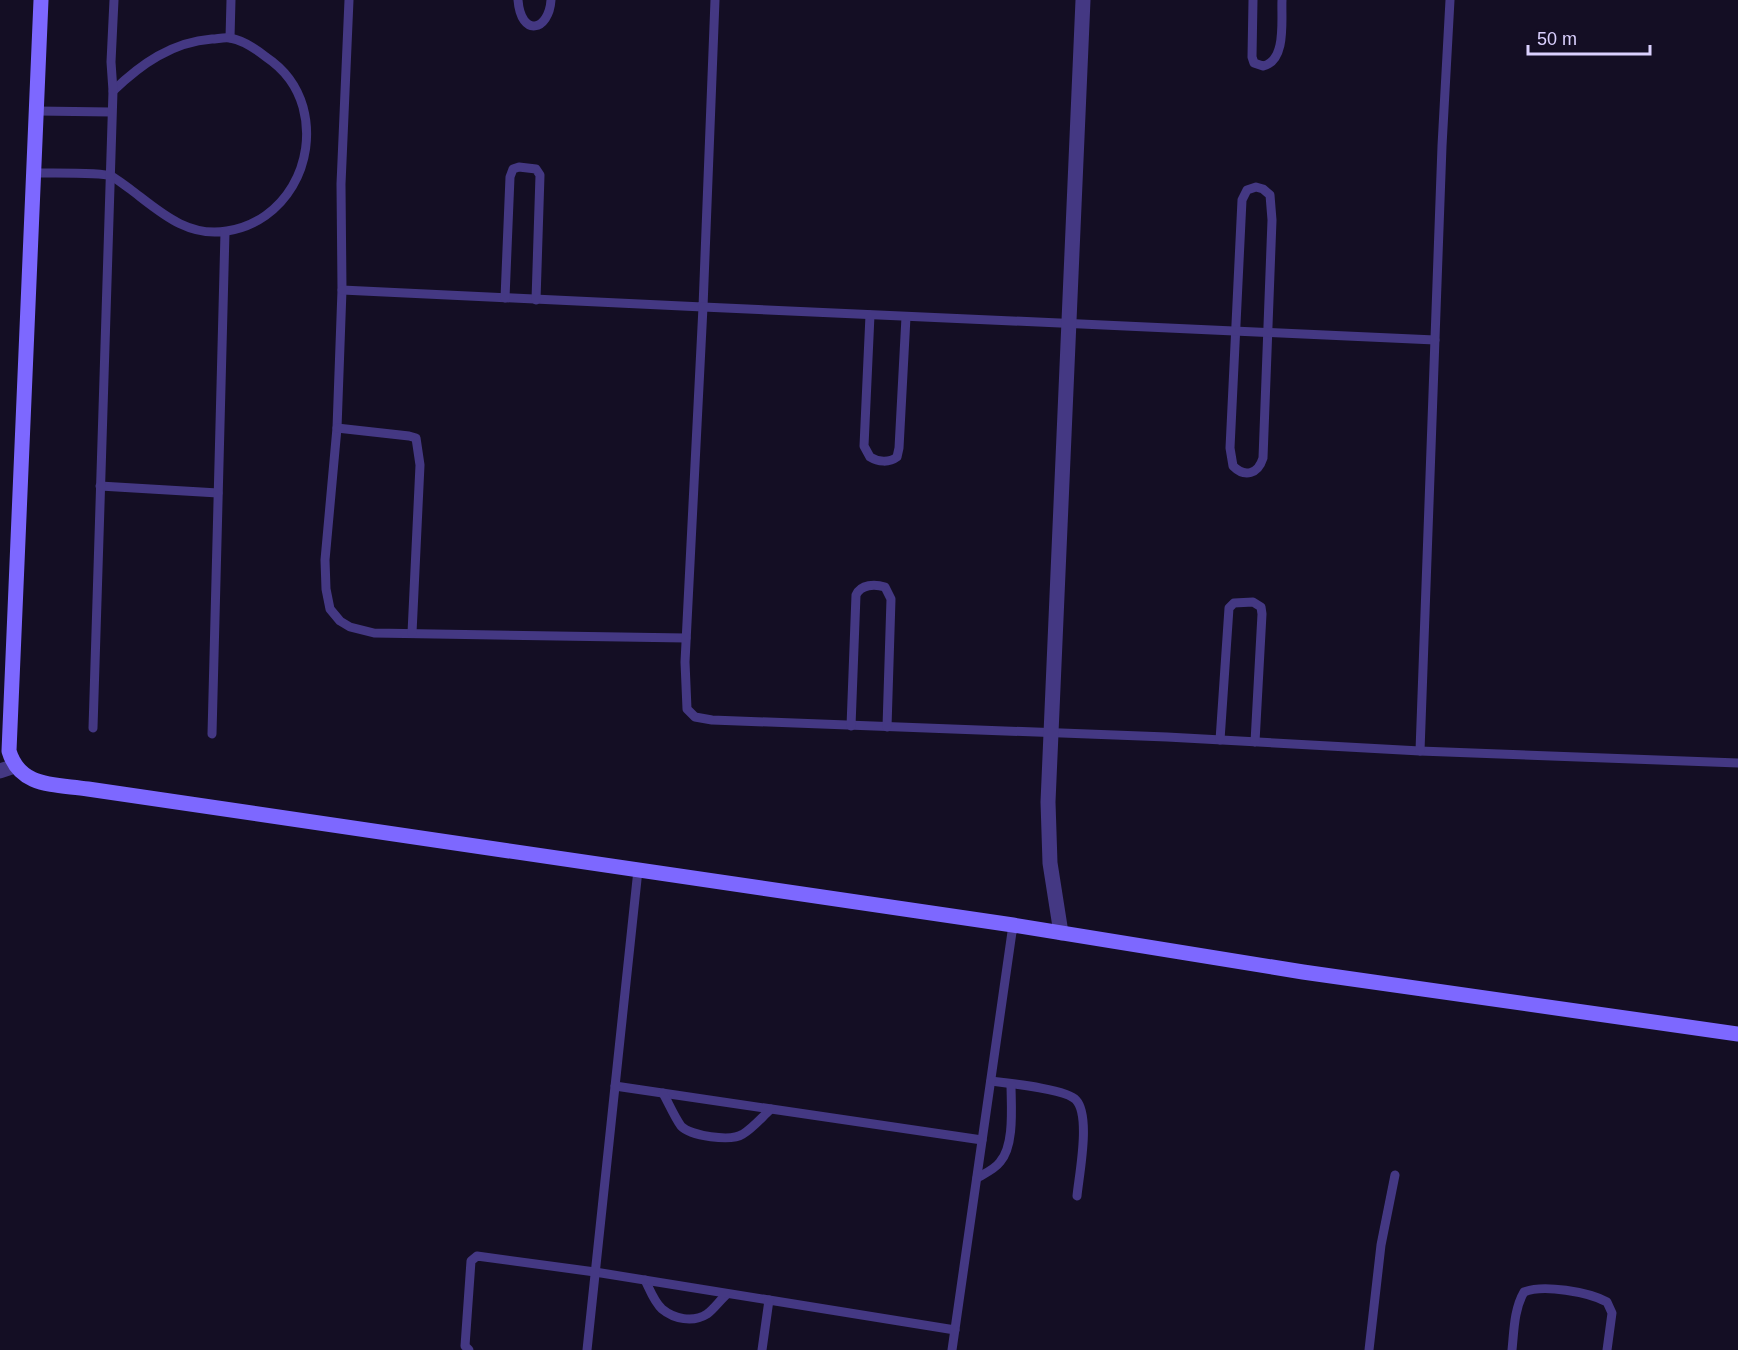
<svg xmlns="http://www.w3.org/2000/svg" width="1738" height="1350" viewBox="0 0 1738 1350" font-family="Helvetica,sans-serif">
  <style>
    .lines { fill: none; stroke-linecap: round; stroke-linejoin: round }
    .lane { stroke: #443883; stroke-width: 9 }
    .street { stroke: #443883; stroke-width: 15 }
    .secondary { stroke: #7d68ff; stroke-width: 15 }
  </style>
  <rect width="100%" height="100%" fill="#140e24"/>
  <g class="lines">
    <!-- lane -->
    <g class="lane">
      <path d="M 349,0 L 341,184 L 342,290 L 337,428 L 325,560 L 326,589 L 330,609 L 340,621 L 350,627 L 374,633 L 686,638"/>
      <path d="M 518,0 C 521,38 549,31 551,0"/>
      <path d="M 1253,0 L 1252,57 L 1254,63 L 1263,66 C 1287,61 1281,19 1282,0"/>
      <path d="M 230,38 L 231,0"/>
      <path d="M 37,111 L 111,112"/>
      <path d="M 34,173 C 48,173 101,172 111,176 C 117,179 124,185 130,189 C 159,211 187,238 227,231 C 285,222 318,162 303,107 C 297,86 284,69 266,57 C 256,49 242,40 230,38 C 224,37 217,39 212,39 C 172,42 141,64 113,91"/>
      <path d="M 1256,187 L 1263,189 L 1270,195 L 1272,220 L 1263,458 C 1258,474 1245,478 1233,466 L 1230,448 L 1242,200 L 1247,190 Z"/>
      <path d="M 342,290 L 703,307 L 715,0"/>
      <path d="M 505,298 L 510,177 L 513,169 L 519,167 L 536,169 L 540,175 L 536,300"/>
      <path d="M 870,315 L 864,446 L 870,457 C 878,462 889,463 897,457 L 899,448 L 906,317"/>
      <path d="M 1435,340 L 703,307 L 685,662 L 687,709 L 695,717 L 712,720 L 1167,737 L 1420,751 L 1738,763"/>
      <path d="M 337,428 L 409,436 L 416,438 L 420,465 L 412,633"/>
      <path d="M 100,486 L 218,493"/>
      <path d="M 851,726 L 856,595 C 861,584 875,584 885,587 L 891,599 L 887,727"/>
      <path d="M 93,728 L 113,91 L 111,62 L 114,0"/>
      <path d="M 212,734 L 225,232"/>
      <path d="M 1220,740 L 1229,608 L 1234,603 L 1253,602 L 1261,607 L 1262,614 L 1255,742"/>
      <path d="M 1420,751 L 1442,146 L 1450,0"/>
      <path d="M 991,1081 C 1007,1083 1067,1089 1076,1100 C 1091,1116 1079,1175 1077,1196"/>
      <path d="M 615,1086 L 982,1140"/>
      <path d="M 663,1093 C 669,1104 674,1116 681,1126 C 690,1136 731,1142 743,1134 C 753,1128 762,1117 771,1109"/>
      <path d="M 977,1178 C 984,1174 995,1169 1000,1162 C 1015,1145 1011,1105 1011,1084"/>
      <path d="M 645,1280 C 650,1290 654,1302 662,1309 C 674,1319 693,1323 707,1314 C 714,1309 720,1300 727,1294"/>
      <path d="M 469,1350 L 465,1346 L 471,1261 L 477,1256 L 595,1272 L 955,1330"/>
      <path d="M 587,1350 L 638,870"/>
      <path d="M 762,1350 L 769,1300"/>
      <path d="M 952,1350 L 1013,925"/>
      <path d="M 1369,1350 L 1381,1245 L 1395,1175"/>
      <path d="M 1512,1350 C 1514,1331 1514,1309 1524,1292 C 1543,1284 1589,1292 1607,1302 L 1612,1313 L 1607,1350"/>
    </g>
    <!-- street -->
    <g class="street">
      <path d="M 0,771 L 15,766"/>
      <path d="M 1061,933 L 1050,863 L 1048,802 L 1083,0"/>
    </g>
    <!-- secondary -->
    <path class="secondary" d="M 41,0 L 9,751 C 20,788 55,784 88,789 L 1013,925 L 1303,972 L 1738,1034"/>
  </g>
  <!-- scale -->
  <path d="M1528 45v9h122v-9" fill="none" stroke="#dbd1ff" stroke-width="3"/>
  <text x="1537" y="45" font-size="18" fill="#dbd1ff" stroke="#140e24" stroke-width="4.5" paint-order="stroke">50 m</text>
</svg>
